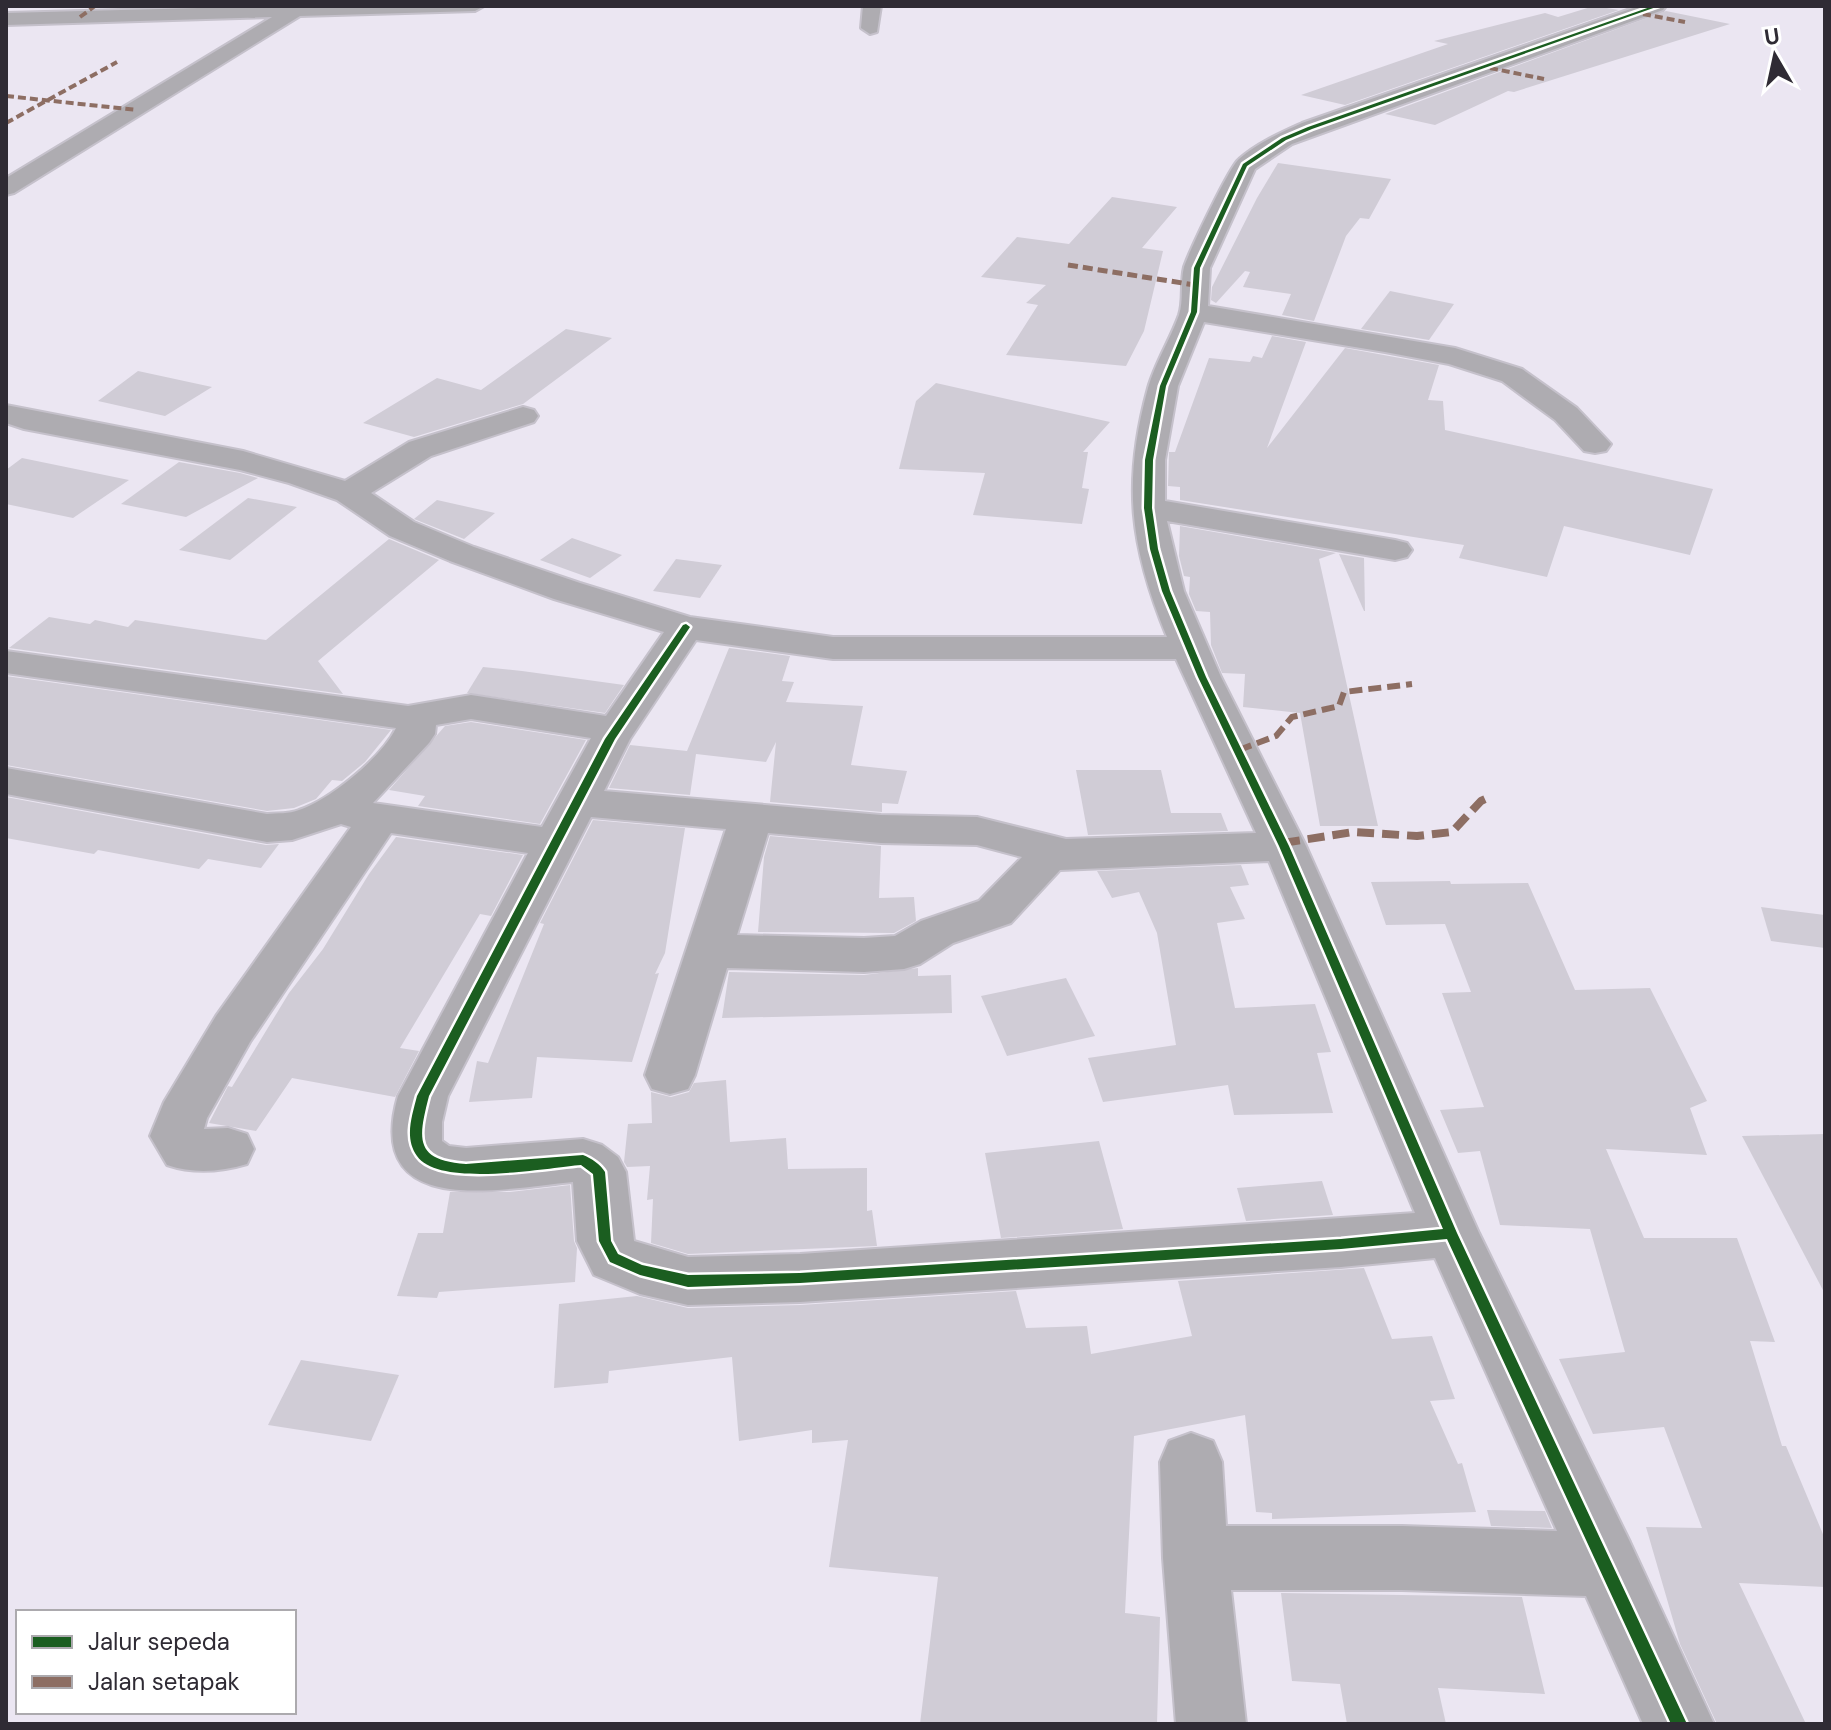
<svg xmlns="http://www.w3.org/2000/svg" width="1831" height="1730" viewBox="0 0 1831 1730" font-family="'DM Sans',sans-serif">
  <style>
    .building { fill: #d0ccd6 }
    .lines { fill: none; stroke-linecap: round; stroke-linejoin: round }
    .minor-casing { stroke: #c5c1cb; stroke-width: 4 }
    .minor { fill: #aeacb1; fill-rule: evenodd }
    .quiet-far3 { stroke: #8d6e63; stroke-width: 4; stroke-dasharray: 8 4; stroke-linecap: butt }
    .quiet-far2 { stroke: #8d6e63; stroke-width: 5; stroke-dasharray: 10 5; stroke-linecap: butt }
    .quiet-far1 { stroke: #8d6e63; stroke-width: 6; stroke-dasharray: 13 6; stroke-linecap: butt }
    .quiet { stroke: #8d6e63; stroke-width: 8; stroke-dasharray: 17 8; stroke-linecap: butt }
    .cycleway-casing { stroke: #fff; stroke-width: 5 }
    .cycleway { fill: #1b5e20; fill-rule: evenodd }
  </style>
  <rect width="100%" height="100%" fill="#ebe6f2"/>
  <!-- building -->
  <g class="building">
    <path d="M 1594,6 L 1619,10 L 1345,105 L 1301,95 L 1448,44 L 1434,41 L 1545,13 L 1558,17 Z"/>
    <path d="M 1666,11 L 1730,24 L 1514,92 L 1508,91 L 1435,125 L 1385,114 Z"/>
    <path d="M 1278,163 L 1391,179 L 1369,219 L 1360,218 L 1346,236 L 1314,321 L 1282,315 L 1291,294 L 1243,287 L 1250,272 L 1245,271 L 1216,303 L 1211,300 L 1212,287 L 1257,198 Z"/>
    <path d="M 1112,197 L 1177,207 L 1142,248 L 1163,251 L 1144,331 L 1126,366 L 1006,355 L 1038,305 L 1026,303 L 1046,285 L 981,277 L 1017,237 L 1069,244 Z"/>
    <path d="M 1390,291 L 1454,304 L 1429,340 L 1361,329 Z"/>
    <path d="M 566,329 L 612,338 L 523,404 L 414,437 L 363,423 L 437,378 L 481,390 Z"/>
    <path d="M 1272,336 L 1306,342 L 1267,448 L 1345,348 L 1439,365 L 1428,400 L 1443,401 L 1445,430 L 1713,489 L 1690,555 L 1564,526 L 1547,577 L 1459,558 L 1464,545 L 1180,500 L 1180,487 L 1168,486 L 1169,452 L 1175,452 L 1209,358 L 1250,362 L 1253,356 L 1262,358 Z"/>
    <path d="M 138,371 L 212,387 L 165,416 L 98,401 Z"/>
    <path d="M 936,383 L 1110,422 L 1083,452 L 1088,452 L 1082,488 L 1089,489 L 1082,524 L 973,515 L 985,473 L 899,469 L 916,401 Z"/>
    <path d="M 22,458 L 129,480 L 73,518 L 6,504 L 6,470 Z"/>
    <path d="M 179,462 L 240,473 L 258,478 L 186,517 L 121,504 Z"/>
    <path d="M 248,498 L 297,507 L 230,560 L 179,550 Z"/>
    <path d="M 437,500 L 495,513 L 464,539 L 414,519 Z"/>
    <path d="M 1180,526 L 1336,553 L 1319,559 L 1378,826 L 1320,826 L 1300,713 L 1243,707 L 1245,674 L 1222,673 L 1211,645 L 1210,612 L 1196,611 L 1189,594 L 1190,577 L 1184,576 L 1179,556 Z"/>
    <path d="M 572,538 L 622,555 L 590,578 L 540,560 Z"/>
    <path d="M 389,539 L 439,560 L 318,661 L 343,694 L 9,648 L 49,617 L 90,624 L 95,620 L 128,627 L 135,620 L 266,640 Z"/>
    <path d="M 1339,554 L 1364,558 L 1365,611 L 1364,611 Z"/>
    <path d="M 676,559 L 722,565 L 700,598 L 653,591 Z"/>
    <path d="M 729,648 L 790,656 L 782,681 L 794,682 L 786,702 L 863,706 L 851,765 L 907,771 L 898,804 L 882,803 L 882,812 L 770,802 L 776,742 L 766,762 L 696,754 L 690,795 L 609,788 L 630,745 L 687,751 Z"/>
    <path d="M 483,667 L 522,671 L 624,685 L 605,713 L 467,693 Z"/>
    <path d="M 6,676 L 391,730 L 365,762 L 342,781 L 332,780 L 316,799 L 294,808 L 267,811 L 6,765 Z"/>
    <path d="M 471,722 L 586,740 L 540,824 L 418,806 L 425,796 L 389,790 L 445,726 Z"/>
    <path d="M 1076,770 L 1161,770 L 1171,813 L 1221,813 L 1228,831 L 1088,835 Z"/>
    <path d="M 6,797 L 266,845 L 279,844 L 261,868 L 208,859 L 199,869 L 98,850 L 94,854 L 6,838 Z"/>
    <path d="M 593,820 L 685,828 L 665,953 L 655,974 L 659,973 L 632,1062 L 537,1057 L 532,1098 L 469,1102 L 477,1061 L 488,1063 L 544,924 L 540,923 Z"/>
    <path d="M 770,836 L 881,846 L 879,898 L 914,897 L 916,921 L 894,933 L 758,932 L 764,857 Z"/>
    <path d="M 396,837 L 523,855 L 491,916 L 480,914 L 400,1048 L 419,1051 L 395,1097 L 292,1078 L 256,1131 L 209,1123 L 228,1086 L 232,1087 L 289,993 L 323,949 L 369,874 Z"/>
    <path d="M 1241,865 L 1249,885 L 1230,887 L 1245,919 L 1217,923 L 1235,1008 L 1315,1004 L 1331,1052 L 1317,1053 L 1333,1113 L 1234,1115 L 1228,1085 L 1103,1102 L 1088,1058 L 1176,1045 L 1157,933 L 1139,892 L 1112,898 L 1097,871 Z"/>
    <path d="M 1450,881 L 1451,884 L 1528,883 L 1575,990 L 1650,988 L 1707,1101 L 1690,1108 L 1707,1155 L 1606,1149 L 1644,1238 L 1737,1238 L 1775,1342 L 1750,1341 L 1782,1446 L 1786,1446 L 1825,1539 L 1825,1587 L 1739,1583 L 1806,1724 L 1717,1724 L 1680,1644 L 1646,1527 L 1702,1528 L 1664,1427 L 1593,1434 L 1559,1359 L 1625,1352 L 1590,1229 L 1500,1225 L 1480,1151 L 1458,1153 L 1440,1110 L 1484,1107 L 1442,993 L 1471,992 L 1445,924 L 1386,925 L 1371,882 Z"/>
    <path d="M 1761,907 L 1825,915 L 1825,948 L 1771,941 Z"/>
    <path d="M 918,968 L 918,976 L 951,975 L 952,1013 L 722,1018 L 729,972 L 864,975 Z"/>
    <path d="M 1066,978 L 1095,1036 L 1007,1056 L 981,996 Z"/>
    <path d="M 726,1080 L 730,1142 L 786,1138 L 788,1169 L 867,1168 L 867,1211 L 872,1210 L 877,1246 L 688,1254 L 651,1243 L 653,1199 L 647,1200 L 650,1166 L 627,1167 L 624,1162 L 628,1124 L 652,1123 L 651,1092 L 671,1097 L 689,1092 L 694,1083 Z"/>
    <path d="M 1825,1134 L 1825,1294 L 1742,1136 Z"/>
    <path d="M 1099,1141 L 1123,1229 L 1001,1238 L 985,1153 Z"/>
    <path d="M 1322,1181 L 1333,1215 L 1246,1221 L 1237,1188 Z"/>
    <path d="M 570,1185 L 574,1241 L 577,1248 L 575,1282 L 439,1292 L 437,1298 L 397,1296 L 418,1233 L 443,1233 L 450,1192 L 510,1192 Z"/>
    <path d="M 1364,1268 L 1392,1339 L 1432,1336 L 1455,1399 L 1430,1401 L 1458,1464 L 1462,1463 L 1476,1512 L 1272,1519 L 1272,1513 L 1256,1512 L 1245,1415 L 1134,1436 L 1125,1613 L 1160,1617 L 1157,1724 L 920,1724 L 938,1577 L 829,1567 L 848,1440 L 812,1443 L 812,1430 L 739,1441 L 732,1357 L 609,1371 L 608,1383 L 554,1388 L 559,1304 L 637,1296 L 688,1308 L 800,1305 L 1016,1291 L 1026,1328 L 1087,1326 L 1091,1354 L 1192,1336 L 1178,1281 Z"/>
    <path d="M 301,1360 L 399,1375 L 371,1441 L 268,1425 Z"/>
    <path d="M 1487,1510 L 1545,1511 L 1552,1528 L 1491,1526 Z"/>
    <path d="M 1281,1593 L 1522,1597 L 1545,1694 L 1438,1688 L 1446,1724 L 1347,1724 L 1340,1684 L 1292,1681 Z"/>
  </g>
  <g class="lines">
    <!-- minor casing -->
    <g class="minor-casing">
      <g id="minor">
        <path d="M 275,6 L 484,6 L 475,11 L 300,16 L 14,193 L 6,195 L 6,178 L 272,17 L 6,25 L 6,13 Z"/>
        <path d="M 863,6 L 881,6 L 877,32 L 870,34 L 861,28 Z"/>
        <path d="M 1639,6 L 1666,6 L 1663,10 L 1292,144 L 1255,169 L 1210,268 L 1208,306 L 1455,348 L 1522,369 L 1577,408 L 1611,444 L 1606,451 L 1595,453 L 1584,451 L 1555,420 L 1502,381 L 1449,364 L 1385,352 L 1204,322 L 1178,386 L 1165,460 L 1165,501 L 1395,540 L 1407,543 L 1412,550 L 1407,557 L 1395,560 L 1167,521 L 1184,591 L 1221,677 L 1306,846 L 1479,1233 L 1630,1542 L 1714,1724 L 1643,1724 L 1586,1596 L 1402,1590 L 1231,1590 L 1246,1724 L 1176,1724 L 1163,1558 L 1160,1462 L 1169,1441 L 1191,1433 L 1213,1441 L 1222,1462 L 1226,1526 L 1402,1526 L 1557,1531 L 1435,1258 L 1341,1267 L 800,1302 L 688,1305 L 640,1294 L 594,1275 L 577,1241 L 573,1182 C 499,1189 363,1220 398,1096 L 528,853 L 391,833 L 250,1042 L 207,1118 L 204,1129 L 228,1128 L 247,1134 L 254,1149 L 247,1164 C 220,1172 194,1174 167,1165 L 150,1136 L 164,1102 L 216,1016 L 351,827 L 341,824 L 292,840 L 267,842 L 6,794 L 6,768 L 267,814 C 277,813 289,814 299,810 C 330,800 382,757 396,728 L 6,673 L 6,651 L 408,706 L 471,695 L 606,716 L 664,632 L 554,599 L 450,561 L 390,536 L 337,500 L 289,483 L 240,470 L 24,429 L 6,423 L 6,405 L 243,451 L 345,481 L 409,442 L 523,407 L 534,410 L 538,416 L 534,422 L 431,456 L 371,493 L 414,522 L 474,547 L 580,583 L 690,617 L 833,637 L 1167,637 C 1130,547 1122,483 1148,388 C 1155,363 1170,340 1179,315 C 1184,300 1180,283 1184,267 C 1189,252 1229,167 1239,159 C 1257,143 1280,133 1302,123 ZM 696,640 L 833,659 L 1176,659 L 1256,833 L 1066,839 L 977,817 L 881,815 L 604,791 L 630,739 ZM 471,719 L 591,738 L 542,827 L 373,803 L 429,743 L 435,734 L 436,725 ZM 591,817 L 726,829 L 645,1075 L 652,1089 L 670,1094 L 688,1089 L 695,1075 L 727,968 L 864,972 L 904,969 L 920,964 L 953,943 L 1011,923 L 1060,870 L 1269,861 L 1415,1213 L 800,1254 L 688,1257 L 634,1241 L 626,1172 L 618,1157 L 602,1145 L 583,1139 L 466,1148 L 449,1146 L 442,1141 L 442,1122 L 448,1096 ZM 768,833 L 881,843 L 977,845 L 1022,857 L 979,901 L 921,921 L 895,936 L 864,938 L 737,935 Z"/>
      </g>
    </g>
    <!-- minor -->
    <use href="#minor" class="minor"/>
    <!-- quiet-far3 -->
    <g class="quiet-far3">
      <path d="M 1643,14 L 1685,22"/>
      <path d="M 80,17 L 95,6"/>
      <path d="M 1490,68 L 1544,79"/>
      <path d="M 6,96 L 137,110"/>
      <path d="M 6,123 L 117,62"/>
    </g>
    <!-- quiet-far2 -->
    <path class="quiet-far2" d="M 1068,265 L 1195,285"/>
    <!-- quiet-far1 -->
    <path class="quiet-far1" d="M 1239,750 L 1276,736 L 1292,717 L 1339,706 L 1344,692 L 1412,684"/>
    <!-- quiet -->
    <path class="quiet" d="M 1283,843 L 1353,832 L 1417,836 L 1452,832 L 1481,801 L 1492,796"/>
    <!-- cycleway casing -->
    <g class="cycleway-casing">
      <path id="cycleway" d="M 1653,6 L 1659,6 L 1312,129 L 1286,140 L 1247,166 L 1200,268 L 1197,312 L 1166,386 L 1153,460 L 1152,508 L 1158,549 L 1170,591 L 1206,677 L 1289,846 L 1457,1233 L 1687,1724 L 1671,1724 L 1447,1239 L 1341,1249 L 800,1283 L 688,1287 L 640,1275 L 610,1262 L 599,1241 L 593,1174 L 581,1165 C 546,1168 439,1188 417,1156 C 404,1138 412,1116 417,1096 L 605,739 L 683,625 L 686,624 L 690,627 L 615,739 L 429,1096 C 418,1139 414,1160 466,1164 L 583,1155 C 591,1158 601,1165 605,1172 L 611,1241 L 618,1254 L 642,1265 L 688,1275 L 800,1273 L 1341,1239 L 1443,1229 L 1279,846 L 1198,677 L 1162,591 L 1150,549 L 1144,508 L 1145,460 L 1160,386 L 1191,312 L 1194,268 L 1243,164 L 1282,138 L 1308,127 Z"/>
    </g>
    <!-- cycleway -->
    <use href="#cycleway" class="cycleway"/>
  </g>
  <!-- border -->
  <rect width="1831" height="1730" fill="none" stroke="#2f2b34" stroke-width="16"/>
  <!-- legend -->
  <rect x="16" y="1610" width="280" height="104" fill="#ffffff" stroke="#acaaae" stroke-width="2"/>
  <rect x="32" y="1636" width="40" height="12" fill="#1b5e20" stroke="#acaaae" stroke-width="2"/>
  <text x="88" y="1650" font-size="24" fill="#2f2b34">Jalur sepeda</text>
  <rect x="32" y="1676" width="40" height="12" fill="#8d6e63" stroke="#acaaae" stroke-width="2"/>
  <text x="88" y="1690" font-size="24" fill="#2f2b34">Jalan setapak</text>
  <!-- north arrow -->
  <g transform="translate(1775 56) rotate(351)" stroke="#ffffff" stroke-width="6" paint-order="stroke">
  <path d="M0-6L14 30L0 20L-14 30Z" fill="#2f2b34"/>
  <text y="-12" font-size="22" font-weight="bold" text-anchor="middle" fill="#2f2b34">U</text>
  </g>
</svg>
